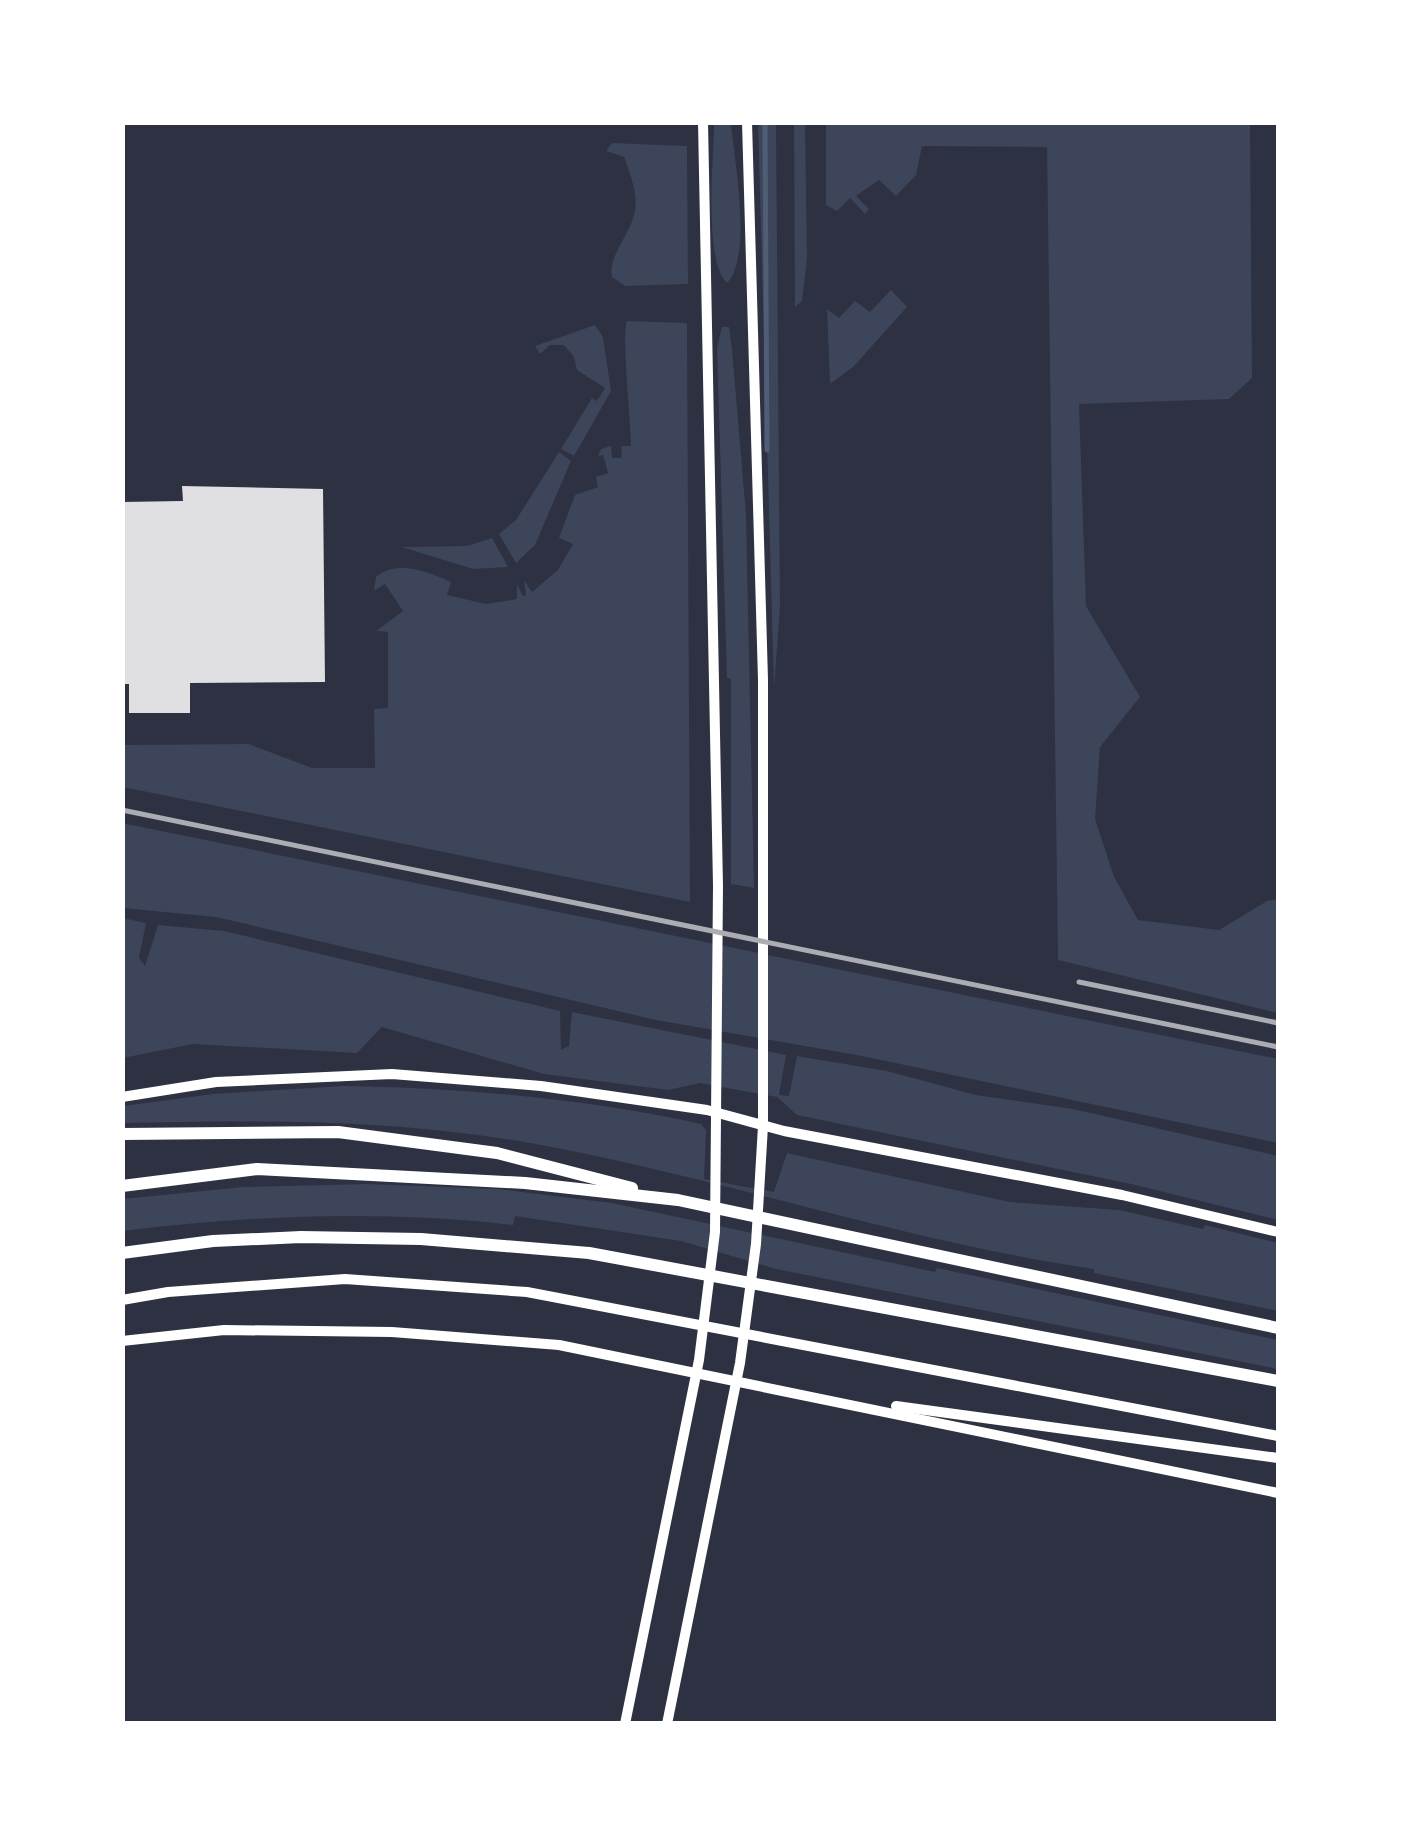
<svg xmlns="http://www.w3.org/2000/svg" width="1401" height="1846" viewBox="0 0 1401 1846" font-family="Signika,sans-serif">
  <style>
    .green { fill: #3c4559 }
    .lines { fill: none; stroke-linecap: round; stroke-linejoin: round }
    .stream { stroke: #4f5d75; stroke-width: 5 }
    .building { fill: #e0e0e3 }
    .secondary { stroke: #fff; stroke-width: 10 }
    .motorway { stroke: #fff; stroke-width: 12 }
    .rail { stroke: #abadb3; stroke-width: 5 }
  </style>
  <rect width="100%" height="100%" fill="#2d3142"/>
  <!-- green -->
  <g class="green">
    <path d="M 714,123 L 731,123 C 734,158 753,257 727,283 C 703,259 714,159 714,123 Z"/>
    <path d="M 758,123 L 776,123 L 780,607 L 774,689 Z"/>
    <path d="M 794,123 L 805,123 L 807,259 L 802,301 L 795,307 Z"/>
    <path d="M 826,123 L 1250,123 L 1252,378 L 1229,399 L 1079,404 L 1086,606 L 1140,697 L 1100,747 L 1095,819 L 1114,877 L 1138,920 L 1219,930 L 1267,901 L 1278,899 L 1278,1013 L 1058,960 L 1047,147 L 922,146 L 916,175 L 896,196 L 879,180 L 856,196 L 869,209 L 865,214 L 850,198 L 837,211 L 826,205 Z"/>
    <path d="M 612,143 L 687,146 L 688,284 L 625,286 L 612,277 C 607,257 631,234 635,211 C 638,193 630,174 624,157 L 606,151 Z"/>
    <path d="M 891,290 L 907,307 L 854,366 L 830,384 L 827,309 L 839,318 L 855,301 L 870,312 Z"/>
    <path d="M 627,321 L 687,323 L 690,902 L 123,787 L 123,745 L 249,744 L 312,768 L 375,768 L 374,709 L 388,708 L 388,632 L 376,631 L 403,611 L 385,584 L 374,591 L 376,577 C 398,559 428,572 451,582 L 447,595 L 486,604 L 517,599 L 517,584 L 523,596 L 526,595 L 524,580 L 532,592 L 558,570 L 573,544 L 559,538 L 575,495 L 598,487 L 596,477 L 608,473 L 603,455 L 598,456 L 601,449 L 611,446 L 612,458 L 621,458 L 622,446 L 631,446 C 631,424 621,331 627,321 Z"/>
    <path d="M 595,325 L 603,337 L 611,391 L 574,456 L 561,449 L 592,398 L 597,401 L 605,388 L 577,370 L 574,357 L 564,345 L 550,345 L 540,354 L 535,346 Z"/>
    <path d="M 722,327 L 729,327 L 732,349 L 746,515 L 754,888 L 731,884 L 731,679 L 727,678 L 717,348 Z"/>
    <path d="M 559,452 L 571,461 L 535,545 L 516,563 L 499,534 L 516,520 Z"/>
    <path d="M 492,538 L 508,567 L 473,569 L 402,547 L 467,546 Z"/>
    <path d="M 122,823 L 1278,1059 L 1278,1143 L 862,1056 L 656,1020 L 216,917 L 123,908 Z"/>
    <path d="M 123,918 L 146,923 L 139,958 L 145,966 L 158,925 L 224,931 L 560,1011 L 561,1050 L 569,1046 L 572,1012 L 786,1055 L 779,1095 L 789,1096 L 797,1056 L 887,1071 L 976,1095 L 1073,1109 L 1278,1156 L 1278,1220 L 1131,1184 L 797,1115 L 777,1097 L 700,1083 L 668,1090 L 544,1074 L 382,1027 L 357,1053 L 193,1044 L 123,1058 Z"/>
    <path d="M 344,1086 C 461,1088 584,1098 701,1124 L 706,1130 L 704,1179 L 774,1192 L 787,1153 L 1010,1202 L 1119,1210 L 1203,1229 L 1205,1225 L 1278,1243 L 1278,1311 L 1094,1273 L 1094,1269 C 903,1241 719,1177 530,1143 C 393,1119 261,1120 123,1123 L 123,1106 L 213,1094 Z"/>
    <path d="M 367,1184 L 497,1189 L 612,1203 L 935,1272 L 937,1268 L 1278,1340 L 1278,1369 L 776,1269 L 681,1241 L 515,1216 L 513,1225 C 384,1210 252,1215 123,1231 L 122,1199 L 243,1187 Z"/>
  </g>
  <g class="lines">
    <!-- stream -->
    <path class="stream" d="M 765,122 L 767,450"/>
  </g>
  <!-- building -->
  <path class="building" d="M 182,486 L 323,489 L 325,682 L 190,683 L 190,713 L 129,713 L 129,684 L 122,684 L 122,502 L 183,501 Z"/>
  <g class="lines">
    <!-- secondary -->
    <g class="secondary">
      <path d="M 122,1097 L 216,1082 L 392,1074 L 541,1086 L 707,1110 L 784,1131 L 1122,1195 L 1278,1232"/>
      <path d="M 122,1300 L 168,1292 L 345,1279 L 527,1292 L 1278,1436"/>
      <path d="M 122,1341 L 224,1330 L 392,1332 L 559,1345 L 1278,1493"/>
      <path d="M 896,1406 L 1278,1458"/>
      <path d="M 625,1724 L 699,1360 L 715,1232 L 718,886 L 703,122"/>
      <path d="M 667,1724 L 740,1363 L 756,1244 L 763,1126 L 763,680 L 747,122"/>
    </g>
    <!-- motorway -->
    <g class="motorway">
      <path d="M 122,1134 L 338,1132 L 497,1153 L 632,1188"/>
      <path d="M 122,1186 L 257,1169 L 525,1183 L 678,1200 L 1278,1328"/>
      <path d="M 122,1253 L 213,1241 L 301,1237 L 421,1239 L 589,1253 L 1278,1381"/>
    </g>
    <!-- rail -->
    <g class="rail">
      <path d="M 122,810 L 1278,1047"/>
      <path d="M 1079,982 L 1278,1023"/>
    </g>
  </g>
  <!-- border -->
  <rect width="1401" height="1846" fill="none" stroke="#ffffff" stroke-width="250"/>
</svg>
